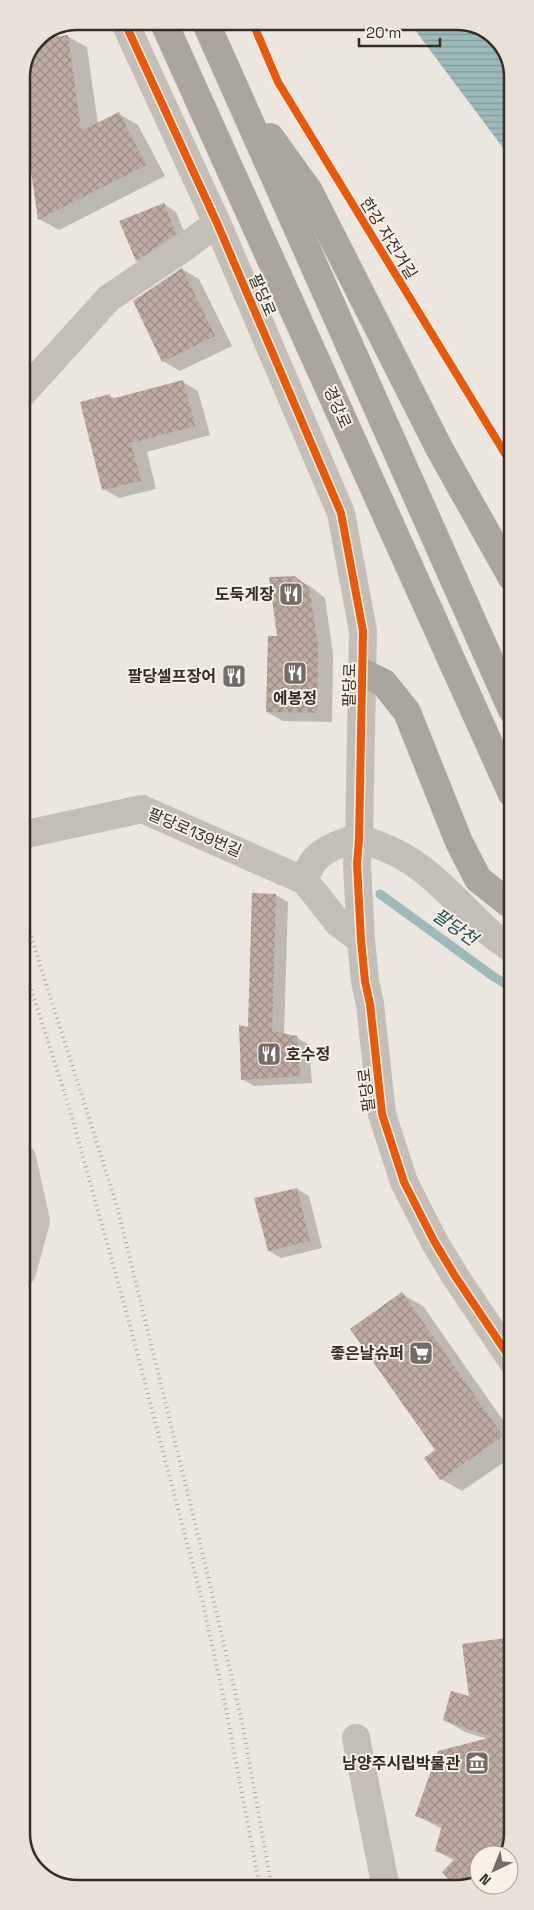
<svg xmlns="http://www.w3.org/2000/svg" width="534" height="1910" viewBox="0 0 534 1910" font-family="'Space Grotesk','Noto Sans KR',sans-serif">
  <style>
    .water { fill: url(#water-rules) }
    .shadow { fill: #0003 }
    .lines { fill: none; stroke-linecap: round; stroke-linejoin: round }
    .stream { stroke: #9dbabb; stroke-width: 9 }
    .building { fill: url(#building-cross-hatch) }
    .minor { stroke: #c4beb8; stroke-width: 28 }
    .highway { stroke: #aaa59e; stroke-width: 28 }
    .rail { stroke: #aba7a3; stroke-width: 4; stroke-dasharray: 1 4; stroke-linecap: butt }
    .cycleway-casing { stroke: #f8f1e6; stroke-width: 11 }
    .cycleway { stroke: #e8590c; stroke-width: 8 }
    .labels { text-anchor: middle; stroke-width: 4; stroke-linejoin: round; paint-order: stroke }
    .street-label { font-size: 16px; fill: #342c27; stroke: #f8f1e6 }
    .poi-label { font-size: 16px; font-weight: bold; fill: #342c27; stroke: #f8f1e6; text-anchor: end }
    .water-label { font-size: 18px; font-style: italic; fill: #1f4d54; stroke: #f8f1e6 }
    .rim { fill: none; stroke: #342c27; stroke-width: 2.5 }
  </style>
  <defs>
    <pattern id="water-rules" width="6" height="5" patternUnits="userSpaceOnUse" patternTransform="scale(1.25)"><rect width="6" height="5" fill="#9dbabb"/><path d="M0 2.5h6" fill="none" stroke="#819798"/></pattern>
    <pattern id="building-cross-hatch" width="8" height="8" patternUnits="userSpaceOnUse" patternTransform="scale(1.25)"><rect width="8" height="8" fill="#beaca2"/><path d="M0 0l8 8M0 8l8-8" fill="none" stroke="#9b8c84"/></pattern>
  </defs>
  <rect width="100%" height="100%" fill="#ebe6df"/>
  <!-- water -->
  <path class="water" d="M 409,22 L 464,22 L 494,35 L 512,66 L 512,160 Z"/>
  <!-- shadow -->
  <g class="shadow">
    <path d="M 67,36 L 87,47 L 98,124 L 119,114 L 138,125 L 165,176 L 59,230 L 39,219 Z"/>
    <path d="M 164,204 L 176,212 L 188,241 L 149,268 L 137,261 Z"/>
    <path d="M 182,269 L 199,279 L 232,346 L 180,371 L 163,361 Z"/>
    <path d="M 183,382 L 198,391 L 210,435 L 147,452 L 156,489 L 119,498 L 104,489 L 110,396 L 116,399 Z"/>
    <path d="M 295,578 L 311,587 L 325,598 L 333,654 L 332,722 L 283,721 L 267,712 L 278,638 Z"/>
    <path d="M 254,894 L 276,895 L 288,902 L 284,1035 L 296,1037 L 309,1045 L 312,1083 L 254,1086 L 242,1079 L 250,1028 Z"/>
    <path d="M 297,1189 L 309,1196 L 322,1248 L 281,1258 L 269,1251 Z"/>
    <path d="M 402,1294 L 423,1306 L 512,1433 L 513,1456 L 462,1491 L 441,1479 L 437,1450 Z"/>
    <path d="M 513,1638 L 513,1833 L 504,1855 L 479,1855 L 479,1881 L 468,1888 L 455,1861 L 437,1851 L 442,1829 L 417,1816 L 488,1739 L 465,1732 L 444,1720 L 470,1698 Z"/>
  </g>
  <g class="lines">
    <!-- stream -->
    <path class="stream" d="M 380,894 L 494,977 L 512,988"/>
  </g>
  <!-- building -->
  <g class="building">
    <path d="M 68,35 L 81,131 L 119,112 L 146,165 L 38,220 L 21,101 L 21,77 L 37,39 Z"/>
    <path d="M 164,203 L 176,234 L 136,261 L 119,221 Z"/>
    <path d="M 182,268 L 215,336 L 162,362 L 133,301 Z"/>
    <path d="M 183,380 L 195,426 L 131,443 L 141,481 L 102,490 L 80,402 L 110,394 L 111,399 Z"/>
    <path d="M 295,576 L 309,588 L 318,645 L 317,713 L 266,712 L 268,636 L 277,636 L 269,577 Z"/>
    <path d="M 252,893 L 276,894 L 272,1031 L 297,1036 L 300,1076 L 241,1080 L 239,1025 L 248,1027 Z"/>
    <path d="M 297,1188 L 310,1241 L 268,1251 L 254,1198 Z"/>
    <path d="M 402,1292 L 503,1436 L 440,1480 L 424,1458 L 435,1450 L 350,1329 Z"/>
    <path d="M 513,1637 L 513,1833 L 504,1855 L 479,1855 L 479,1881 L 468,1888 L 456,1888 L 442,1872 L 456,1858 L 435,1851 L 442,1825 L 415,1816 L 438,1751 L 492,1737 L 443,1720 L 451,1691 L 469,1696 L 462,1644 Z"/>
  </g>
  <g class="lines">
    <!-- minor -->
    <g class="minor">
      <path d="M 124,21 L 217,223 L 341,513 L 363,631 L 359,839 L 357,864 L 361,940 L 365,981 L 370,1004 L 382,1114 L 404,1182 L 434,1241 L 455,1276 L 512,1361"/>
      <path d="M 21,395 L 109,298 L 185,247 L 217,223"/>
      <path d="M 22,835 L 142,809 L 305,881"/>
      <path d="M 361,940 L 338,923 L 305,881 C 308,864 318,853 335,846 C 342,843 352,838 360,839 C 366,840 373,843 378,845 C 425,861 453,899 488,931 C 495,938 504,943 512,949"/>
      <path d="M 22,1158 L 36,1221 L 22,1272"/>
      <path d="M 356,1738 L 386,1888"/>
    </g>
    <!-- highway -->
    <g class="highway">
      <path d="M 163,21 L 512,794"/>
      <path d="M 205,21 L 512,710"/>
      <path d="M 270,137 L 309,191 L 439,448 L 512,578"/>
      <path d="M 363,673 L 384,683 L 407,712 L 459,842 L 478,879 L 512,906"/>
    </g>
    <!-- rail -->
    <g class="rail">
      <path d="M 22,908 L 117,1206 L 208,1576 L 242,1722 L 272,1888"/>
      <path d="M 22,961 L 70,1110 L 129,1322 L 202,1600 L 225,1704 L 260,1888"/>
    </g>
    <!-- cycleway casing -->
    <g class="cycleway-casing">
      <g id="cycleway">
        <path d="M 124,21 L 217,223 L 341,513 L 363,631 L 359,839 L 357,864 L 361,940 L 365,981 L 370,1004 L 382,1114 L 404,1182 L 434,1241 L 455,1276 L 512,1361"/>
        <path d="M 252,21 L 278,82 L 512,465"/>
      </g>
    </g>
    <!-- cycleway -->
    <use href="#cycleway" class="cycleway"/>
  </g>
  <!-- icons -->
  <defs>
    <g id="restaurant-square" transform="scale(1.25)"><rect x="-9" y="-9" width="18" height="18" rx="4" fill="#746d67" stroke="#f8f1e6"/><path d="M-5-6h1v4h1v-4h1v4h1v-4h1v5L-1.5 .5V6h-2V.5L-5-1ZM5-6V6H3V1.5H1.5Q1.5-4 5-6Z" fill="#fff"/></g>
    <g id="supermarket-square" transform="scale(1.25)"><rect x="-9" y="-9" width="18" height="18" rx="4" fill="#746d67" stroke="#f8f1e6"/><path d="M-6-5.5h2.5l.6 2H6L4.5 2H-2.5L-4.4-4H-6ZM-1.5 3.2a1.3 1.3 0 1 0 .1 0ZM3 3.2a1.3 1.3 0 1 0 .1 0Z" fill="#fff"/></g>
    <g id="museum-square" transform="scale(1.25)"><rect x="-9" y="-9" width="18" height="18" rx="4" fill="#746d67" stroke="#f8f1e6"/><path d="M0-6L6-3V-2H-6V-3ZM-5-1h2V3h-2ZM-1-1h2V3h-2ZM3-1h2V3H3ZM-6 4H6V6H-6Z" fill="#fff"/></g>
  </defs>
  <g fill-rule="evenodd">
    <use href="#restaurant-square" x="291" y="594"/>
    <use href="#restaurant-square" x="295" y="673"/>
    <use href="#restaurant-square" x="234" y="676"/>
    <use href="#restaurant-square" x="269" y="1054"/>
    <use href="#supermarket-square" x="421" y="1353"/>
    <use href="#museum-square" x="477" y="1763"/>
  </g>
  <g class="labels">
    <!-- street labels -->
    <g class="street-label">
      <text transform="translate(389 238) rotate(58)" y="6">한강 자전거길</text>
      <text transform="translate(263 295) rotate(67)" y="6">팔당로</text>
      <text transform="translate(338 407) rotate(66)" y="6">경강로</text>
      <text transform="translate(349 685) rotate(-89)" y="6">팔당로</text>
      <text transform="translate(195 832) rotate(23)" y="6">팔당로139번길</text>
      <text transform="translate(366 1090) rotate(-97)" y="6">팔당로</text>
    </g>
    <!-- poi labels -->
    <g class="poi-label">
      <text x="274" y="600">도둑게장</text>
      <text x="216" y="682">팔당셀프장어</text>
      <text x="295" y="704" text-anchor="middle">에봉정</text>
      <text x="286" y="1060" text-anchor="start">호수정</text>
      <text x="404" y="1359">좋은날슈퍼</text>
      <text x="460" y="1769">남양주시립박물관</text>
    </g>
    <!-- water labels -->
    <g class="water-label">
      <text transform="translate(455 927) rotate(35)" y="6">팔당천</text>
    </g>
  </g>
  <!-- crop -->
  <path d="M0 0H534V1910H0ZM77 30H457A47 47 0 0 1 504 77V1833A47 47 0 0 1 457 1880H77A47 47 0 0 1 30 1833V77A47 47 0 0 1 77 30Z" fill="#e8e1d7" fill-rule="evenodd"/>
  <path class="rim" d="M77 30H457A47 47 0 0 1 504 77V1833A47 47 0 0 1 457 1880H77A47 47 0 0 1 30 1833V77A47 47 0 0 1 77 30Z"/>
  <!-- north arrow -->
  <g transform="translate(494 1870) rotate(223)"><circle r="24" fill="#f8f1e6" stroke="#aaa29a"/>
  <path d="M0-4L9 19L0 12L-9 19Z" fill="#746d67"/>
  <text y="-8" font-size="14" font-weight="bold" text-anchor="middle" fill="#342c27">N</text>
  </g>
  <!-- scale -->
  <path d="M359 38v8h81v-8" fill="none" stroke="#342c27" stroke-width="2.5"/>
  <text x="366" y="38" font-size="15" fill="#342c27" stroke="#f8f1e6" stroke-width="4" paint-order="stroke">20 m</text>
</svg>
